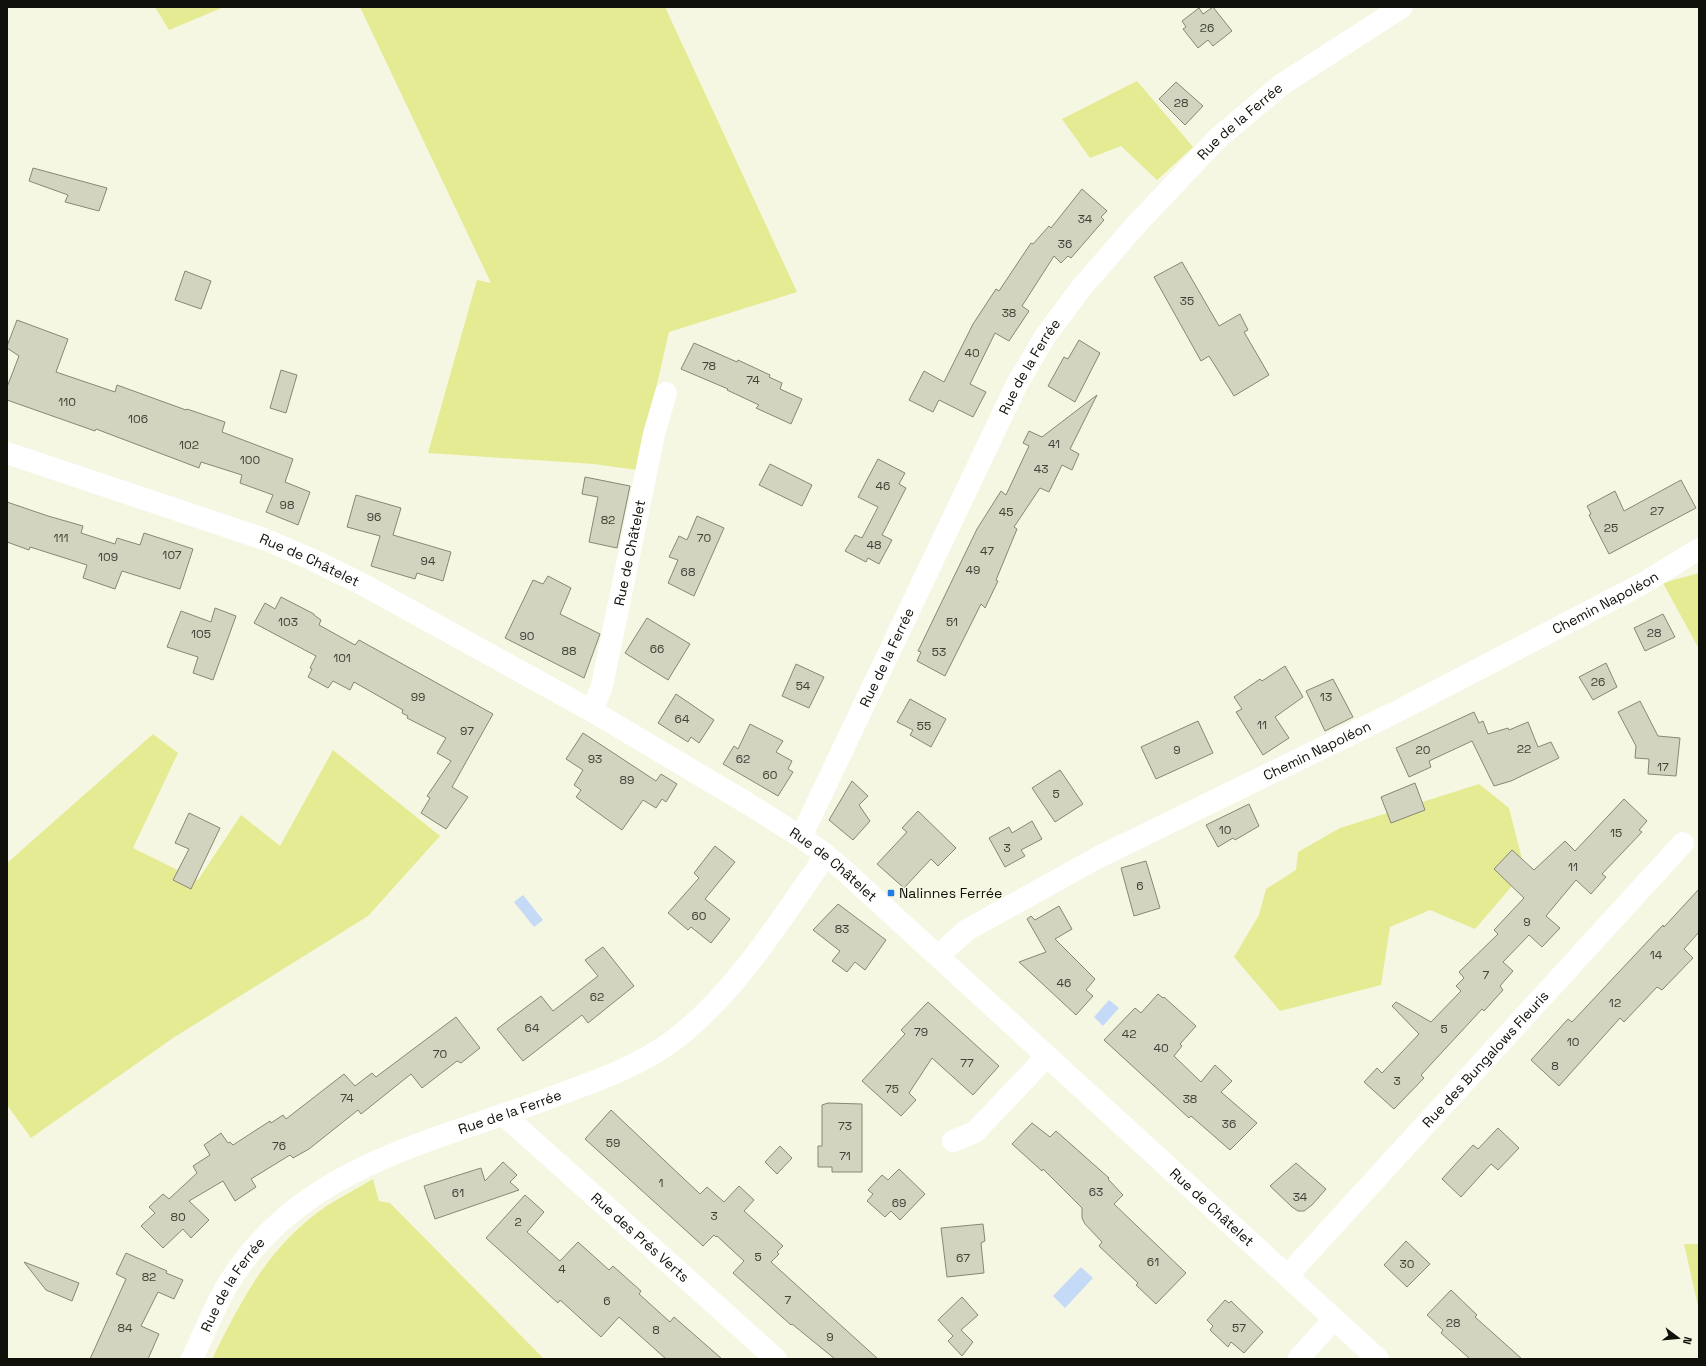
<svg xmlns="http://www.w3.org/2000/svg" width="1706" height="1366" viewBox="0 0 1706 1366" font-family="'Space Grotesk',sans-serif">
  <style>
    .green { fill: #e5eb93 }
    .water { fill: #c4daf7 }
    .building { fill: #d2d4c0; stroke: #868875 }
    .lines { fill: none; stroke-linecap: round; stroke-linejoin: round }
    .street { stroke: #fff; stroke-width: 22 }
    .poi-dot { fill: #207ce6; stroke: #f5f7e2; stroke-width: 1.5 }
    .labels { text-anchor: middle; stroke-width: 3; stroke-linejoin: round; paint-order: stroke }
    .number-label { font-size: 12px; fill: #404137 }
    .street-label { font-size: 14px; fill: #0f1009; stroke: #f5f7e2 }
    .poi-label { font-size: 14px; fill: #0f1009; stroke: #f5f7e2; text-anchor: start }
  </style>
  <rect width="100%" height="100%" fill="#f5f7e2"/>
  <!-- green -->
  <g class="green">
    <path d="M 155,7 L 224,7 L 169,30 Z"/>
    <path d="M 360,7 L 665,7 L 797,292 L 669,332 L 637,470 L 594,464 L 428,453 L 477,280 L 491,283 Z"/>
    <path d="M 1137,81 L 1193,147 L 1157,180 L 1121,146 L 1090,158 L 1062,119 Z"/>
    <path d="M 1699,573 L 1699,649 L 1663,583 Z"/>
    <path d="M 153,734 L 178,753 L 133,848 L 198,880 L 241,815 L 280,846 L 333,750 L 440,836 L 368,916 L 173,1038 L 31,1138 L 7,1105 L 7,863 Z"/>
    <path d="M 1479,784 L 1509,808 L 1525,871 L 1475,929 L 1430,910 L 1390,927 L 1381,985 L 1280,1011 L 1234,957 L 1259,915 L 1266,889 L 1296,870 L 1298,852 L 1340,828 Z"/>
    <path d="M 373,1179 L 379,1201 L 390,1203 L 544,1359 L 212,1359 C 243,1297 269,1245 328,1205 C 343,1196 358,1188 373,1179 Z"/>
    <path d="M 1684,1244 L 1699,1244 L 1699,1306 L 1698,1306 Z"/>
  </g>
  <!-- water -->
  <g class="water">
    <path d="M 523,895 L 543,920 L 534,927 L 514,902 Z"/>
    <path d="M 1109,1000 L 1119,1008 L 1103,1026 L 1094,1017 Z"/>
    <path d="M 1081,1267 L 1093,1278 L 1065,1308 L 1053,1296 Z"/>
  </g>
  <!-- building -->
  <g class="building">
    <path d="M 1213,7 L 1232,31 L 1213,46 L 1208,40 L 1198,48 L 1183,29 L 1186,27 L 1182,21 L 1199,8 L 1203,14 Z"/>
    <path d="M 1176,82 L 1203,106 L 1185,125 L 1159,99 Z"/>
    <path d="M 33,168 L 107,188 L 99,211 L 65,202 L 68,195 L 29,181 Z"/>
    <path d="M 1082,189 L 1107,211 L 1101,217 L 1104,220 L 1071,258 L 1068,256 L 1061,263 L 1054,256 L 1022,306 L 1029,311 L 1009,341 L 995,333 L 970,384 L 986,392 L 973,417 L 939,400 L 933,412 L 909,400 L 924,371 L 944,382 L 973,324 L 996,289 L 999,291 L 1031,243 L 1033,244 L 1049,226 L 1051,228 Z"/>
    <path d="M 1182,262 L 1219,326 L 1240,314 L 1248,330 L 1244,332 L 1269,375 L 1234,396 L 1209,356 L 1201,361 L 1154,277 Z"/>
    <path d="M 185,271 L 211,281 L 201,309 L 175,300 Z"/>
    <path d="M 17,320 L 68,339 L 56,372 L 115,392 L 117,385 L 186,410 L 187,409 L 225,422 L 222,432 L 293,459 L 285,482 L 310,492 L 298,525 L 266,512 L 273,495 L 240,483 L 242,475 L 201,462 L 199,468 L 96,429 L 95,431 L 7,400 L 7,387 L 19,356 L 7,348 L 7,346 Z"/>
    <path d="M 1079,340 L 1100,353 L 1075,402 L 1048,386 L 1064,357 L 1068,359 Z"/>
    <path d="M 694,343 L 737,362 L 738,360 L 770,375 L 769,377 L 782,383 L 780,389 L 802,399 L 791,424 L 756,408 L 759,405 L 727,390 L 728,389 L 681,369 Z"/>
    <path d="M 281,370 L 297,375 L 286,413 L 270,408 Z"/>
    <path d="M 1097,395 L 1070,449 L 1079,454 L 1072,470 L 1062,465 L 1049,492 L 1040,488 L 1014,527 L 1017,529 L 996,580 L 998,581 L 985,608 L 981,604 L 945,676 L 917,661 L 921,652 L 918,651 L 977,529 L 1001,491 L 1006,495 L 1029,446 L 1023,443 L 1029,431 L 1042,437 Z"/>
    <path d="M 878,459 L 905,473 L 899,484 L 906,488 L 882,535 L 892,540 L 879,564 L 868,558 L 866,562 L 845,551 L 855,535 L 862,538 L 878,507 L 858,497 Z"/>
    <path d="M 770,464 L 812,485 L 802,506 L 759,485 Z"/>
    <path d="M 585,477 L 630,486 L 617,548 L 589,542 L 598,497 L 582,494 Z"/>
    <path d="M 1681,480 L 1696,508 L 1609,554 L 1589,515 L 1591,514 L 1587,506 L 1615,491 L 1624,511 Z"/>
    <path d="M 356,495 L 401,508 L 393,535 L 451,552 L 443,581 L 417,573 L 415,579 L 371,566 L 380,536 L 347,527 Z"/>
    <path d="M 7,502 L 48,516 L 83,526 L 81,533 L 115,544 L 117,538 L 140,545 L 144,533 L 193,549 L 180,589 L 122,571 L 115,589 L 83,578 L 87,565 L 30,547 L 29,550 L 7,542 Z"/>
    <path d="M 697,516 L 724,528 L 694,596 L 668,583 L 678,560 L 669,557 L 679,536 L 687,540 Z"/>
    <path d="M 548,576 L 571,588 L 560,614 L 600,634 L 584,678 L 505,638 L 533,580 L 543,584 Z"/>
    <path d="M 281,597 L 314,614 L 314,615 L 321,620 L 319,625 L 355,645 L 359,640 L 493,714 L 452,787 L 468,797 L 446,829 L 421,813 L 430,798 L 427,796 L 451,761 L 437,753 L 446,738 L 407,718 L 408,716 L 402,713 L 403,710 L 354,682 L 350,690 L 333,681 L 328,688 L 308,677 L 312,669 L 310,668 L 316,656 L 254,623 L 265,603 L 275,609 Z"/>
    <path d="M 215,608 L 236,616 L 213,680 L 193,673 L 198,657 L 167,647 L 181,611 L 211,622 Z"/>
    <path d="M 1663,614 L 1675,637 L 1645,651 L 1634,628 Z"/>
    <path d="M 647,618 L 690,644 L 668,680 L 625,653 Z"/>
    <path d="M 1606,663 L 1617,687 L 1593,700 L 1579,677 Z"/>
    <path d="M 796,664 L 824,677 L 809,708 L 782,696 Z"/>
    <path d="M 1285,666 L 1303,697 L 1275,717 L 1289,738 L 1263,755 L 1236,712 L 1242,709 L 1234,697 L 1260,679 L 1262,681 Z"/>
    <path d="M 1333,679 L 1353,717 L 1325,731 L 1306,691 Z"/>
    <path d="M 676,694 L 714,720 L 699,743 L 691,737 L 688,742 L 658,723 Z"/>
    <path d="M 910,699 L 946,719 L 931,747 L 910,735 L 913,730 L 897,722 Z"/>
    <path d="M 1640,701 L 1658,736 L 1680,738 L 1676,776 L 1648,774 L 1649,759 L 1635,758 L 1636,746 L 1618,712 Z"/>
    <path d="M 1474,712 L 1479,723 L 1483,721 L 1488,734 L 1508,728 L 1509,730 L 1528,722 L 1538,747 L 1551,742 L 1559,758 L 1511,781 L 1494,786 L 1472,741 L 1429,761 L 1431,767 L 1409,777 L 1396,748 Z"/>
    <path d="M 1198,721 L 1213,753 L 1156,779 L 1141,747 Z"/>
    <path d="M 750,724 L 783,741 L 776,752 L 792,761 L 788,769 L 793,772 L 778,796 L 723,764 L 734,746 L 738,749 Z"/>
    <path d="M 583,733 L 656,781 L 661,774 L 677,784 L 666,802 L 662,799 L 656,808 L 643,800 L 622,830 L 576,797 L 581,790 L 574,785 L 583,770 L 566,759 Z"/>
    <path d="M 1060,770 L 1083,804 L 1055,822 L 1032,788 Z"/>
    <path d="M 852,781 L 868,796 L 859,805 L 870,821 L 853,840 L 829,820 Z"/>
    <path d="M 1415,783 L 1425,810 L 1391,823 L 1381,797 Z"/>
    <path d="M 1624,799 L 1647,821 L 1639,830 L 1642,832 L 1602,874 L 1606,877 L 1591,894 L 1576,880 L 1546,916 L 1560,928 L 1542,947 L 1529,935 L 1503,962 L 1513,971 L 1500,986 L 1503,990 L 1484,1011 L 1482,1009 L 1421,1075 L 1424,1078 L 1394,1109 L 1364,1082 L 1377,1068 L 1382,1073 L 1419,1034 L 1392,1006 L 1396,1002 L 1431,1022 L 1461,991 L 1456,986 L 1464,978 L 1459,972 L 1498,934 L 1494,930 L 1524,898 L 1494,869 L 1512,850 L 1534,870 L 1565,841 L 1575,851 Z"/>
    <path d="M 1249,804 L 1259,826 L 1235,840 L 1233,838 L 1218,847 L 1206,825 Z"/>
    <path d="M 918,811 L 956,848 L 938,866 L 931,859 L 904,888 L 877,864 L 907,832 L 902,828 Z"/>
    <path d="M 189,813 L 220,828 L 191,889 L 173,880 L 189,849 L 175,843 Z"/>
    <path d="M 1032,821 L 1042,839 L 1021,850 L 1025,856 L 1005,867 L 989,838 L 1009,827 L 1012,833 Z"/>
    <path d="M 715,846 L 735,862 L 705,899 L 730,919 L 711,943 L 691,927 L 688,930 L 668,913 L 699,878 L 694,873 Z"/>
    <path d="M 1146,861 L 1160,908 L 1134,916 L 1121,868 Z"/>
    <path d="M 1699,889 L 1699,932 L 1684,949 L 1693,958 L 1662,990 L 1657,987 L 1624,1022 L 1620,1018 L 1559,1086 L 1531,1060 L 1568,1019 L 1572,1022 L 1663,925 L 1664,927 Z"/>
    <path d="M 838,904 L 886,940 L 865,970 L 855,962 L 847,972 L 832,961 L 840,951 L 813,930 Z"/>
    <path d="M 1059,906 L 1072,929 L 1055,939 L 1095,979 L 1086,990 L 1093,996 L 1076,1015 L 1019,962 L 1046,952 L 1027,919 L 1031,916 L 1035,920 Z"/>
    <path d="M 603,947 L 634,986 L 588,1023 L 582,1015 L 523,1061 L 497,1029 L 541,996 L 553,1011 L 598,976 L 585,960 Z"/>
    <path d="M 1158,994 L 1163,998 L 1164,997 L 1196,1026 L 1180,1044 L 1182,1046 L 1174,1056 L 1201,1082 L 1215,1065 L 1232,1081 L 1221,1092 L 1257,1123 L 1230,1150 L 1191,1116 L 1189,1118 L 1104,1040 L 1135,1008 L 1141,1013 Z"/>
    <path d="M 928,1002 L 999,1066 L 973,1095 L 932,1058 L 909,1093 L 916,1100 L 901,1116 L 862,1081 L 905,1034 L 901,1030 Z"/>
    <path d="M 456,1017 L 480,1048 L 461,1063 L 457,1061 L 422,1088 L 411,1074 L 361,1114 L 358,1110 L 309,1149 L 293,1158 L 290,1155 L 251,1179 L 256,1187 L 235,1201 L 223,1181 L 189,1201 L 209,1220 L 191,1238 L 183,1229 L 163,1248 L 141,1226 L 155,1213 L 149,1207 L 163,1194 L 169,1199 L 197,1173 L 193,1166 L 210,1155 L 204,1145 L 221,1133 L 228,1143 L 230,1142 L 233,1145 L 270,1121 L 271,1123 L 283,1115 L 286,1119 L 344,1074 L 355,1086 L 372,1073 L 376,1077 Z"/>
    <path d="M 828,1103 L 862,1104 L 862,1172 L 832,1172 L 832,1167 L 818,1167 L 818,1146 L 822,1146 L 822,1105 Z"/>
    <path d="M 611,1110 L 700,1194 L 707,1187 L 724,1202 L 739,1186 L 754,1200 L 744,1211 L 783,1246 L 777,1252 L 779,1254 L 771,1262 L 878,1359 L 835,1359 L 792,1324 L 791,1325 L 733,1273 L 744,1261 L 717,1236 L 716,1237 L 714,1235 L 703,1246 L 585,1139 Z"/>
    <path d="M 1032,1123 L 1050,1137 L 1056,1131 L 1109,1178 L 1108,1179 L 1123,1195 L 1114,1204 L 1186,1273 L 1156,1304 L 1136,1285 L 1138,1283 L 1099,1246 L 1102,1242 L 1085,1224 L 1082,1218 L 1082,1208 L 1043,1169 L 1042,1171 L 1012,1144 Z"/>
    <path d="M 1498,1128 L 1519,1148 L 1498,1170 L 1491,1164 L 1461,1197 L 1442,1179 L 1473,1145 L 1478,1149 Z"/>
    <path d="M 780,1146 L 792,1158 L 777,1174 L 765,1162 Z"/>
    <path d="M 503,1162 L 517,1175 L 510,1182 L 519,1190 L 435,1219 L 424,1186 L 481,1168 L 485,1181 Z"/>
    <path d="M 1296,1163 L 1326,1189 L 1312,1205 L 1304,1211 L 1298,1211 L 1292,1207 L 1270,1186 Z"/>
    <path d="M 899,1169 L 925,1194 L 900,1220 L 891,1211 L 885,1217 L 867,1201 L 873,1194 L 868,1190 L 882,1175 L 888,1180 Z"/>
    <path d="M 525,1195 L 544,1212 L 527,1232 L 560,1261 L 578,1242 L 609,1270 L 613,1266 L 641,1291 L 639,1294 L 670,1322 L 674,1317 L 722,1359 L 666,1359 L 619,1317 L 601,1337 L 560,1300 L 558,1303 L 486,1238 Z"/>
    <path d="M 983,1224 L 985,1241 L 981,1243 L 984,1273 L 947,1277 L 941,1228 Z"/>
    <path d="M 1406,1241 L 1430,1264 L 1407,1287 L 1384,1265 Z"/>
    <path d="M 126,1253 L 167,1271 L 166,1273 L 183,1280 L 174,1299 L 158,1292 L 141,1326 L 159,1334 L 148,1359 L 90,1359 L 126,1279 L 116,1274 Z"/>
    <path d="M 24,1262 L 79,1283 L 72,1301 L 46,1290 Z"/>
    <path d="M 1451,1290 L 1477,1315 L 1475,1317 L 1522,1359 L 1470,1359 L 1441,1333 L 1443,1330 L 1427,1315 Z"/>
    <path d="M 962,1297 L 978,1315 L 961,1330 L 973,1342 L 962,1356 L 948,1341 L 953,1336 L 938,1320 Z"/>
    <path d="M 1225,1300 L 1229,1303 L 1231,1301 L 1263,1332 L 1244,1353 L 1231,1342 L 1228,1347 L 1210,1330 L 1213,1326 L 1207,1320 Z"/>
  </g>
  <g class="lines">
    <!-- street -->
    <g class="street">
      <path id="s1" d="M 7,453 L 264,539 L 311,559 L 362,584 L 592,711 L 747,803 L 801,837 L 826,855 L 848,874 L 1378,1359"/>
      <path id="s2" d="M 592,711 L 602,686 L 654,434 L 666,393"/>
      <path id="s3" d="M 801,837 L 1017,384 L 1046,335 L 1082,287 L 1134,227 L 1218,138 L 1281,85 L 1402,7"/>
      <path id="s4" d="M 939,955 L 967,930 L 1097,858 L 1396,712 L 1642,584 L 1699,549"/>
      <path id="s5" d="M 504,1115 L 776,1359"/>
      <path d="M 953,1141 L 975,1132 L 1047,1056"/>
      <path id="s6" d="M 1287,1276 L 1683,843"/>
      <path id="s7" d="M 192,1359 C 206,1329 219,1295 238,1269 C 311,1165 435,1141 547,1099 C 590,1083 633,1069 670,1043 C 733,997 782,918 826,855"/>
      <path d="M 1298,1359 L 1334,1319"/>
    </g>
  </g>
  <!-- markers -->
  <rect class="poi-dot" x="887" y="889" width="8" height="8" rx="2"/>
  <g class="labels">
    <!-- number labels -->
    <g class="number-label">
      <text x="1207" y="32">26</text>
      <text x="1181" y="107">28</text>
      <text x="1085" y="223">34</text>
      <text x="1065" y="248">36</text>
      <text x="1187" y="305">35</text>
      <text x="1009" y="317">38</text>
      <text x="972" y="357">40</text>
      <text x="709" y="370">78</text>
      <text x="753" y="384">74</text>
      <text x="67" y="406">110</text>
      <text x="138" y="423">106</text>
      <text x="1054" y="448">41</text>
      <text x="189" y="449">102</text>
      <text x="250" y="464">100</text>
      <text x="1041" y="473">43</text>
      <text x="883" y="490">46</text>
      <text x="287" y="509">98</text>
      <text x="1657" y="515">27</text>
      <text x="1006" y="516">45</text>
      <text x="374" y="521">96</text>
      <text x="608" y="524">82</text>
      <text x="1611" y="532">25</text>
      <text x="61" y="542">111</text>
      <text x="704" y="542">70</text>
      <text x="874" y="549">48</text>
      <text x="987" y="555">47</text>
      <text x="172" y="559">107</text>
      <text x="108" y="561">109</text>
      <text x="428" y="565">94</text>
      <text x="973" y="574">49</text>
      <text x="688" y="576">68</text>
      <text x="288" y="626">103</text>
      <text x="952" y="626">51</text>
      <text x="1654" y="637">28</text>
      <text x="201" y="638">105</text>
      <text x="527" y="640">90</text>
      <text x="657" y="653">66</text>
      <text x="569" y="655">88</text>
      <text x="939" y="656">53</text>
      <text x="342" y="662">101</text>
      <text x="1598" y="686">26</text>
      <text x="803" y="690">54</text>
      <text x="418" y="701">99</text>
      <text x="1326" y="701">13</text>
      <text x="682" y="723">64</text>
      <text x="1262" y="729">11</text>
      <text x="924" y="730">55</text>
      <text x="467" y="735">97</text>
      <text x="1524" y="753">22</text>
      <text x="1177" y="754">9</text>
      <text x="1423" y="754">20</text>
      <text x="595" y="763">93</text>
      <text x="743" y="763">62</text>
      <text x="1663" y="771">17</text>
      <text x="770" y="779">60</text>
      <text x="627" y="784">89</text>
      <text x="1056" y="798">5</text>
      <text x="1225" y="834">10</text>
      <text x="1616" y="837">15</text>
      <text x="1007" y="852">3</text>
      <text x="1573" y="871">11</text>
      <text x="1140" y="890">6</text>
      <text x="699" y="920">60</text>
      <text x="1527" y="926">9</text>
      <text x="842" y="933">83</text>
      <text x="1656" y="959">14</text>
      <text x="1486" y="979">7</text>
      <text x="1064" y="987">46</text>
      <text x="597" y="1001">62</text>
      <text x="1615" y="1007">12</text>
      <text x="532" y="1032">64</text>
      <text x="1444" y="1033">5</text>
      <text x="921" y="1036">79</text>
      <text x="1129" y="1038">42</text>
      <text x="1573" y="1046">10</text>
      <text x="1161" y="1052">40</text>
      <text x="440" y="1058">70</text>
      <text x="967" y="1067">77</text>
      <text x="1555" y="1070">8</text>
      <text x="1397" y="1085">3</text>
      <text x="892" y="1093">75</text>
      <text x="347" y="1102">74</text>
      <text x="1190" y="1103">38</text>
      <text x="1229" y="1128">36</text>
      <text x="845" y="1130">73</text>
      <text x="613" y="1147">59</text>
      <text x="279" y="1150">76</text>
      <text x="845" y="1160">71</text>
      <text x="661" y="1187">1</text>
      <text x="1096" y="1196">63</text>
      <text x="458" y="1197">61</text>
      <text x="1300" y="1201">34</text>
      <text x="899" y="1207">69</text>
      <text x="714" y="1220">3</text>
      <text x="178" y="1221">80</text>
      <text x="518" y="1226">2</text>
      <text x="758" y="1261">5</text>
      <text x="963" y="1262">67</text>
      <text x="1153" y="1266">61</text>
      <text x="1407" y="1268">30</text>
      <text x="562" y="1273">4</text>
      <text x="149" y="1281">82</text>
      <text x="788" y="1304">7</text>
      <text x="607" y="1305">6</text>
      <text x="1453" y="1327">28</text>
      <text x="125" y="1332">84</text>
      <text x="1239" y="1332">57</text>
      <text x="656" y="1334">8</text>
      <text x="830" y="1341">9</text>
    </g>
    <!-- street labels -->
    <g class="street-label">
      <text dy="5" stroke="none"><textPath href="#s3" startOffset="848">Rue de la Ferrée</textPath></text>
      <text dy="5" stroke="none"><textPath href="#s3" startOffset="523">Rue de la Ferrée</textPath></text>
      <text dy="5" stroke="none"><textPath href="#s2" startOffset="163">Rue de Châtelet</textPath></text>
      <text dy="5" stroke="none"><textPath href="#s1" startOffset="321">Rue de Châtelet</textPath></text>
      <text dy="5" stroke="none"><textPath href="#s4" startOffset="755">Chemin Napoléon</textPath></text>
      <text dy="5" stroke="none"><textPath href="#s3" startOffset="199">Rue de la Ferrée</textPath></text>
      <text dy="5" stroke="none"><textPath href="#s4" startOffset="431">Chemin Napoléon</textPath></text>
      <text dy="5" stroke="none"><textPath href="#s1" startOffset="928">Rue de Châtelet</textPath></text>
      <text dy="5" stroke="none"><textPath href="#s6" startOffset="294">Rue des Bungalows Fleuris</textPath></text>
      <text dy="5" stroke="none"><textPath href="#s7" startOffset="421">Rue de la Ferrée</textPath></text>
      <text dy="5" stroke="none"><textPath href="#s1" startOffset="1439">Rue de Châtelet</textPath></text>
      <text dy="5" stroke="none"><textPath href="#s5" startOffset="183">Rue des Prés Verts</textPath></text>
      <text dy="5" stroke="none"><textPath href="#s7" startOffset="85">Rue de la Ferrée</textPath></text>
    </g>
    <!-- poi labels -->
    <g class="poi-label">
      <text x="899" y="898">Nalinnes Ferrée</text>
    </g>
  </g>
  <!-- border -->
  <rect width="1706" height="1366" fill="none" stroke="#0f1009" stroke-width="16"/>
  <!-- north arrow -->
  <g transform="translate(1678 1338) rotate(106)" stroke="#f5f7e2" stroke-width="3" paint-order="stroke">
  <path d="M0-3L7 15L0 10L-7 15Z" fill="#0f1009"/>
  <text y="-6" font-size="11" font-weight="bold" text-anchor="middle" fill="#0f1009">N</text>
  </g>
</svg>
